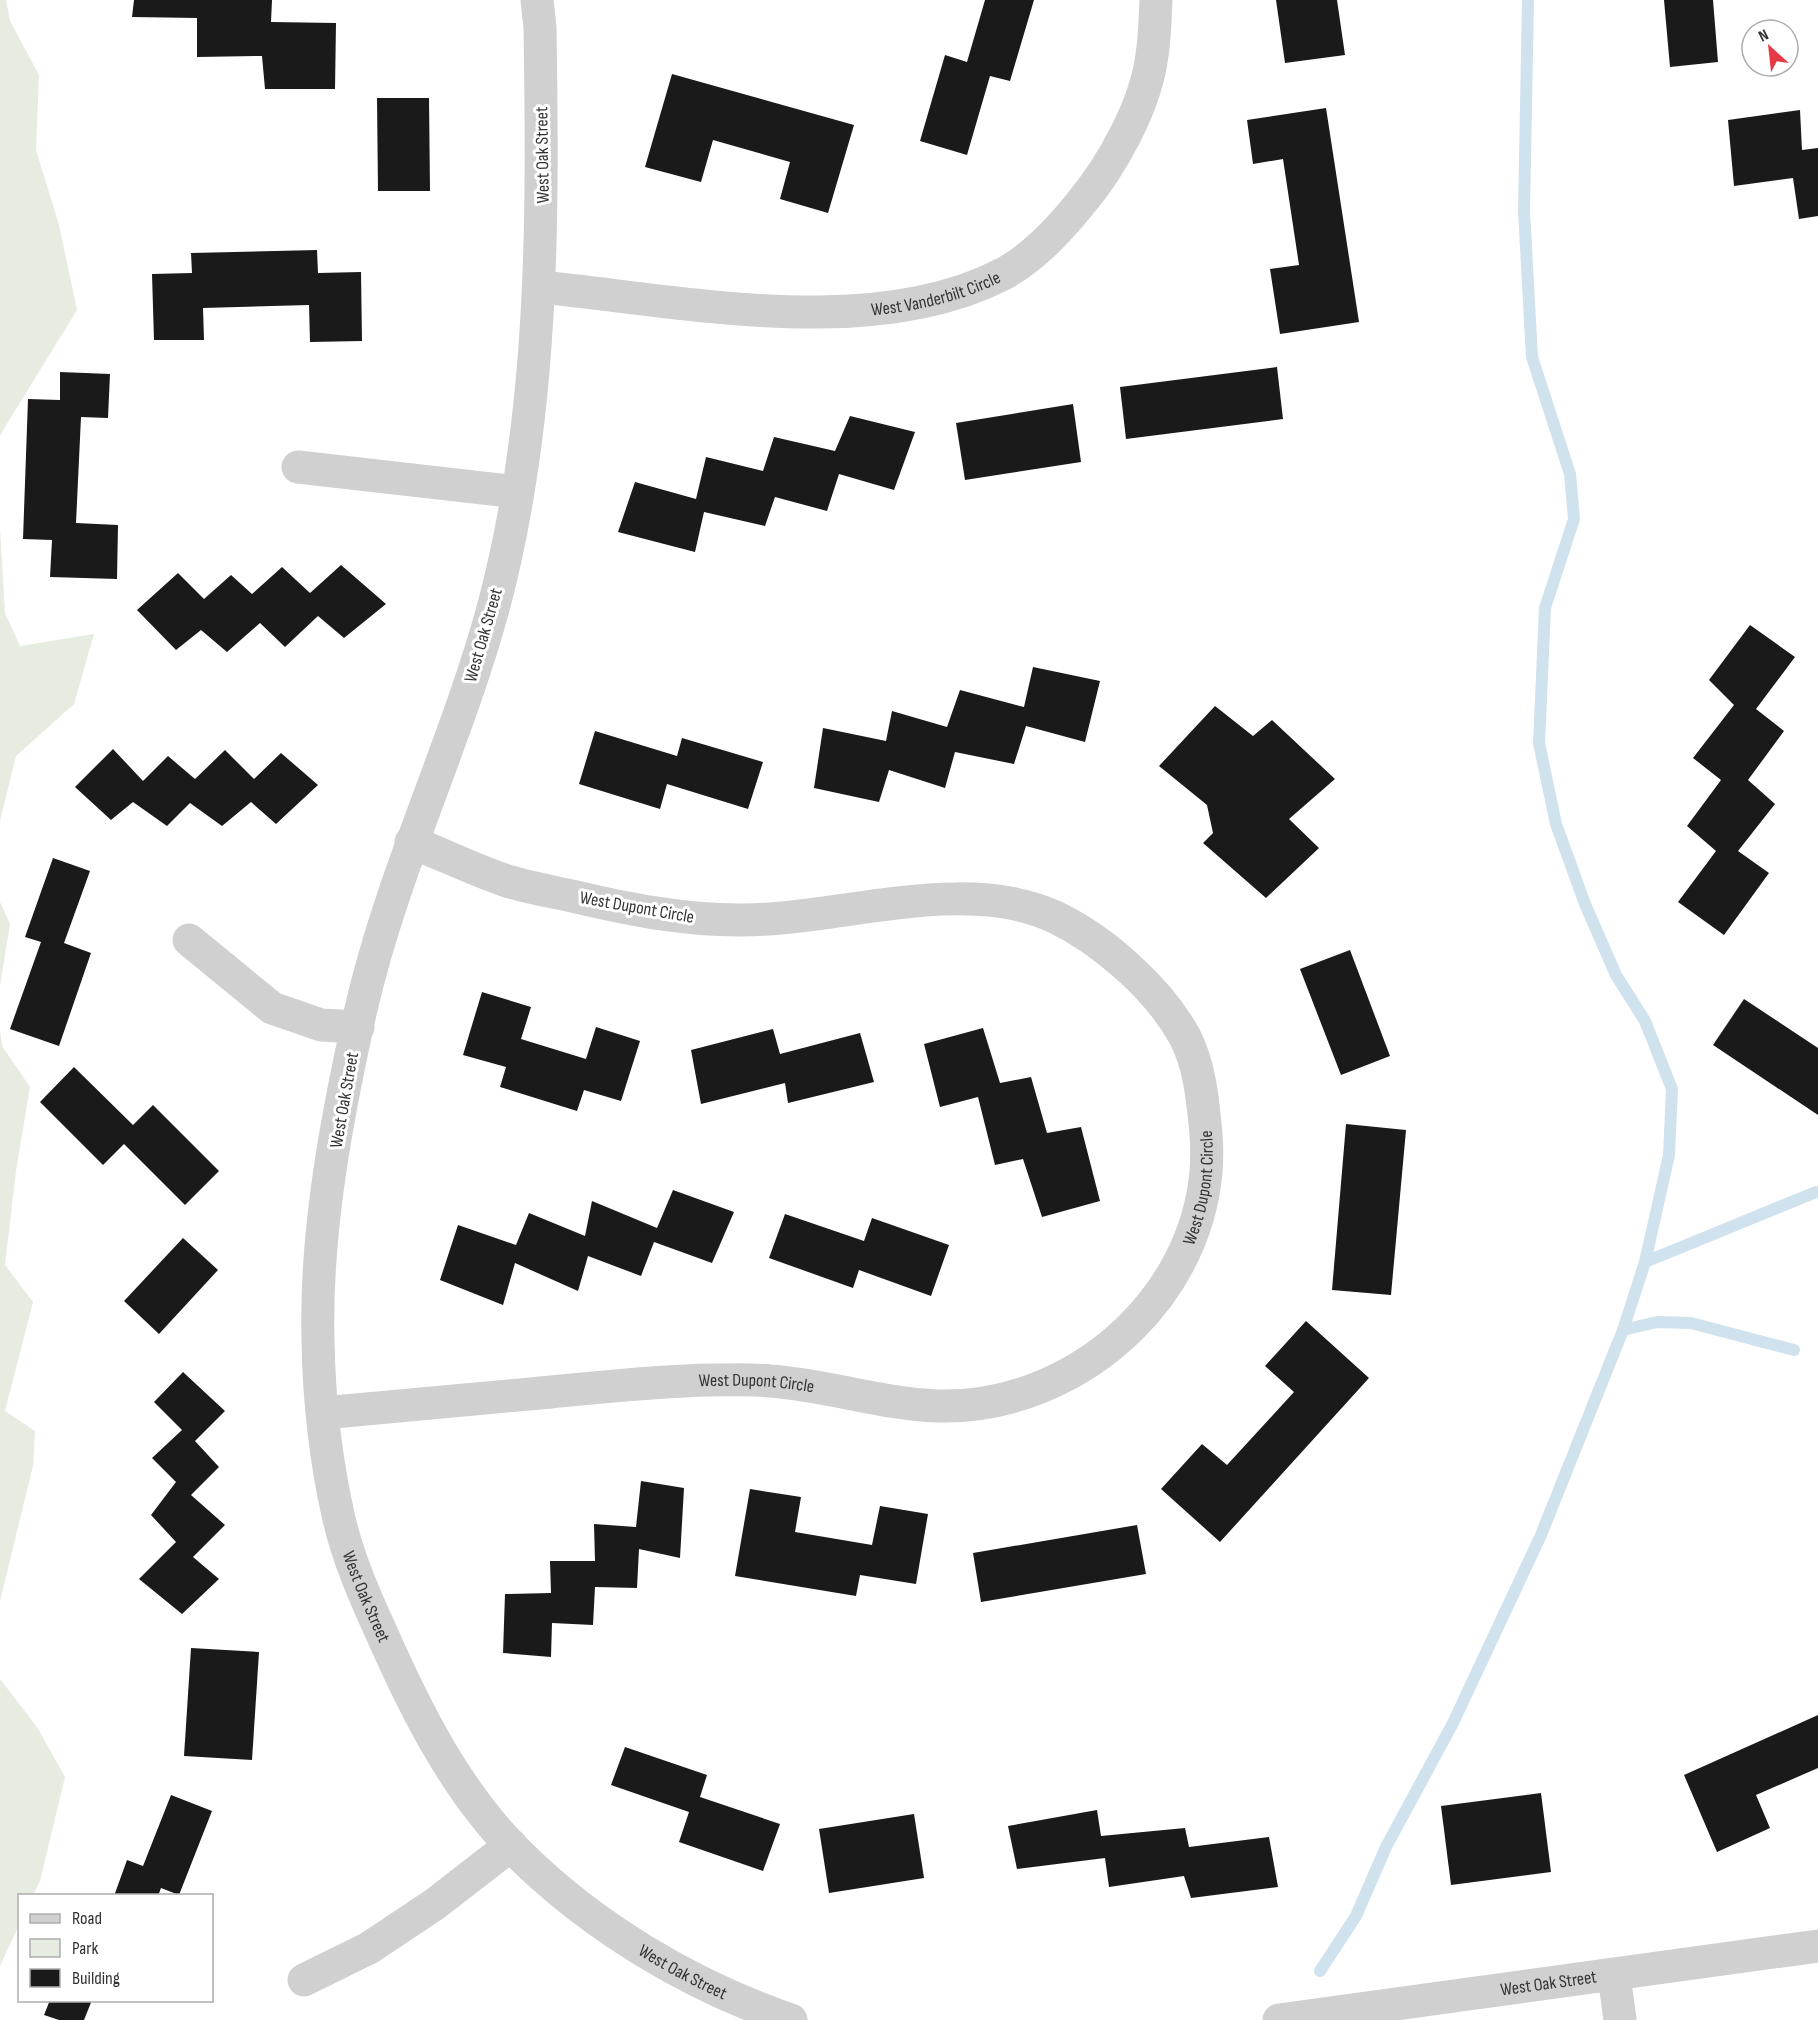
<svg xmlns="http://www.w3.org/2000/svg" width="1818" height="2020" viewBox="0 0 1818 2020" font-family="'Sofia Sans Condensed',sans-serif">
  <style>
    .green { fill: #e6ecdf }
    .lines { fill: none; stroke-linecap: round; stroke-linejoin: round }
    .stream { stroke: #cfe2ee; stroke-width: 12 }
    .building { fill: #1a1a1a }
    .minor { stroke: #d0d0d0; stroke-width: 33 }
    .labels { text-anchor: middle; stroke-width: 6; stroke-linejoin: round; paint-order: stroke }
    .street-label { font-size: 18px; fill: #333; stroke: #fff }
  </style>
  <rect width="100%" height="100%" fill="#fff"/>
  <!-- green -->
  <g class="green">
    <path d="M 0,0 L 6,0 L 10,21 L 39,75 L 36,150 L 59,225 L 77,310 L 0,435 Z"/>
    <path d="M 0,528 L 5,613 L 20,646 L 94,634 L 74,704 L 16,756 L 0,821 Z"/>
    <path d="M 0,902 L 10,924 L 0,986 Z"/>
    <path d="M 0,1030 L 2,1046 L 30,1087 L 16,1171 L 5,1265 L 33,1302 L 5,1411 L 35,1431 L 33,1466 L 0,1601 Z"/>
    <path d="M 0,1679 L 37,1727 L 65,1777 L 40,1881 L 33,1895 L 20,1896 L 19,1925 L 0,1966 Z"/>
  </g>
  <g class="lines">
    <!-- stream -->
    <g class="stream">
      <path d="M 1645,1262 L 1816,1192"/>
      <path d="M 1623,1330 L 1657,1322 L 1691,1323 L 1794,1350"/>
      <path d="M 1320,1971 L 1356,1916 L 1386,1847 L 1453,1723 L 1541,1535 L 1623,1330 L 1645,1262 L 1669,1155 L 1672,1089 L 1645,1021 L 1616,975 L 1585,904 L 1556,824 L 1539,743 L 1545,608 L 1574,519 L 1570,474 L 1532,357 L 1524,211 L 1528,0"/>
    </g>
  </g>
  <!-- building -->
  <g class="building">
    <path d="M 134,0 L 272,0 L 271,22 L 336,23 L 335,89 L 265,89 L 262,56 L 197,57 L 197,18 L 132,17 Z"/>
    <path d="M 985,0 L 1034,0 L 1010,81 L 990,76 L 967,155 L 920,141 L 945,55 L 967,62 Z"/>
    <path d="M 1276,0 L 1337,0 L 1345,55 L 1285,63 Z"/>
    <path d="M 1664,0 L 1713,0 L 1718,62 L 1670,67 Z"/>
    <path d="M 672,74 L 854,125 L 828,213 L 780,199 L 790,162 L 713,140 L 701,182 L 645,167 Z"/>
    <path d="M 377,98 L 429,98 L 430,191 L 378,191 Z"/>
    <path d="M 1326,108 L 1359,322 L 1280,334 L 1270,269 L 1299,265 L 1283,159 L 1253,164 L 1247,120 Z"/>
    <path d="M 1800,110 L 1802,150 L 1818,148 L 1818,216 L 1799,219 L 1793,178 L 1734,186 L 1728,120 Z"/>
    <path d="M 317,250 L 318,273 L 361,272 L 362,341 L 310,342 L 309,305 L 203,308 L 204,340 L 154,340 L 152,274 L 192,273 L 191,253 Z"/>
    <path d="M 1277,367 L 1283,419 L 1126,439 L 1120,387 Z"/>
    <path d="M 60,372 L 110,374 L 108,418 L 81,417 L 76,523 L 118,525 L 117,579 L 50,577 L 52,540 L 23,539 L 28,399 L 60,400 Z"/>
    <path d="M 1073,404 L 1081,462 L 965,480 L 956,423 Z"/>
    <path d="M 850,416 L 915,432 L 894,490 L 839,474 L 827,511 L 775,497 L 765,526 L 704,512 L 695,552 L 618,532 L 635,482 L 696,499 L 706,457 L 763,471 L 774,437 L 835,451 Z"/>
    <path d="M 341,565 L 386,604 L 344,638 L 318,616 L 285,647 L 260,623 L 227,652 L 201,630 L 176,650 L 137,610 L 178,573 L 204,599 L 231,575 L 252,594 L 282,567 L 310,593 Z"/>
    <path d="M 1750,625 L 1795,657 L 1756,709 L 1784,731 L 1748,780 L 1775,804 L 1738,851 L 1769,873 L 1724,935 L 1678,902 L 1716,851 L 1687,826 L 1721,780 L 1693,758 L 1734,705 L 1709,680 Z"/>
    <path d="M 1033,667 L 1100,681 L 1085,742 L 1026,726 L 1014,764 L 955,752 L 945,788 L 889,770 L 879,802 L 814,788 L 823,728 L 886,741 L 892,711 L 947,727 L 960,690 L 1024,707 Z"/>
    <path d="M 1215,706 L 1253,736 L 1272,720 L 1335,779 L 1289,819 L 1319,848 L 1266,898 L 1203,843 L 1213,833 L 1207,805 L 1159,766 Z"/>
    <path d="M 595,731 L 677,756 L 682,738 L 763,762 L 748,809 L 667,784 L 660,809 L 579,784 Z"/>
    <path d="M 113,749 L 143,781 L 168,756 L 195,779 L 225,750 L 254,779 L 281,753 L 318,785 L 276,824 L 251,802 L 222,826 L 190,803 L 167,826 L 133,802 L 111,820 L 75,787 Z"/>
    <path d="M 53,858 L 90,871 L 64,943 L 91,953 L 59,1046 L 10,1029 L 41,942 L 25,937 Z"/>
    <path d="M 1350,950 L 1390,1056 L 1341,1075 L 1300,969 Z"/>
    <path d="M 482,992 L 531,1007 L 521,1039 L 586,1059 L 596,1027 L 640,1041 L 621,1101 L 584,1090 L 577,1111 L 500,1087 L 506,1067 L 463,1055 Z"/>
    <path d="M 1744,999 L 1818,1048 L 1818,1115 L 1713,1045 Z"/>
    <path d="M 983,1028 L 1000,1083 L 1031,1077 L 1047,1133 L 1081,1127 L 1100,1201 L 1042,1217 L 1023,1159 L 995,1165 L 978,1097 L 940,1107 L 924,1044 Z"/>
    <path d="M 773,1029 L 780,1054 L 860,1033 L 874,1082 L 788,1103 L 785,1083 L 701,1104 L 691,1050 Z"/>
    <path d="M 74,1067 L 133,1125 L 153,1105 L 219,1171 L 185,1205 L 124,1144 L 103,1165 L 40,1102 Z"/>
    <path d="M 1346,1124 L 1406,1130 L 1391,1295 L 1332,1290 Z"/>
    <path d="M 673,1190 L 734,1212 L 712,1263 L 654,1242 L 641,1276 L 588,1256 L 578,1291 L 515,1263 L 503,1305 L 440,1280 L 458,1225 L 516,1245 L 529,1213 L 585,1236 L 592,1201 L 657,1228 Z"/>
    <path d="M 785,1214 L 864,1241 L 872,1218 L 949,1245 L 931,1296 L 859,1270 L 853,1288 L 769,1258 Z"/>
    <path d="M 183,1238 L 218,1270 L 159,1334 L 124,1301 Z"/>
    <path d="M 1306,1321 L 1369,1378 L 1220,1542 L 1161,1489 L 1202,1444 L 1227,1465 L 1294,1392 L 1265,1366 Z"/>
    <path d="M 183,1372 L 225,1411 L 195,1441 L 219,1467 L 191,1495 L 225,1525 L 193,1557 L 219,1579 L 182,1614 L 139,1579 L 176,1542 L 151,1515 L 176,1482 L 152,1458 L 182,1430 L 154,1402 Z"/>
    <path d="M 641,1481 L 684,1488 L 680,1558 L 639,1549 L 637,1588 L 595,1587 L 593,1625 L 552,1623 L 551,1657 L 503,1653 L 505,1594 L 551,1593 L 550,1561 L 595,1561 L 594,1524 L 636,1527 Z"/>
    <path d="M 750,1489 L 801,1497 L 795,1532 L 872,1545 L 880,1506 L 928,1514 L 916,1584 L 860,1575 L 856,1596 L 735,1576 Z"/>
    <path d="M 1137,1525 L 1146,1574 L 981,1602 L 973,1553 Z"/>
    <path d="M 191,1648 L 259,1652 L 252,1760 L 184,1756 Z"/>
    <path d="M 1818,1715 L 1818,1768 L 1756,1795 L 1770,1828 L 1717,1852 L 1684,1775 Z"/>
    <path d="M 625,1747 L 707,1775 L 700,1797 L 780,1824 L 763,1871 L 679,1842 L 689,1812 L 611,1785 Z"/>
    <path d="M 1541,1793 L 1551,1872 L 1451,1885 L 1441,1806 Z"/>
    <path d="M 171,1795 L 212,1811 L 179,1895 L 161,1888 L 158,1896 L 114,1896 L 127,1860 L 143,1866 Z"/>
    <path d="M 1097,1810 L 1101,1836 L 1185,1828 L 1189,1847 L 1269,1837 L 1278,1887 L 1191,1898 L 1184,1876 L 1109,1887 L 1105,1858 L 1017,1869 L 1008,1826 Z"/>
    <path d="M 914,1814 L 924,1878 L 829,1893 L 819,1829 Z"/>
    <path d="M 50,2000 L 92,2000 L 84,2020 L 59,2020 L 44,2015 Z"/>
  </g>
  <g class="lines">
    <!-- minor -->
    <g class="minor">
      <path id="s1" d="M 537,0 L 540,27 C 543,221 544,416 494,605 C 457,742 393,870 361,1009 C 337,1116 315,1231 318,1341 C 319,1400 326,1462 339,1519 C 348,1558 365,1597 382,1634 C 416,1711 456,1791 517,1852 C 592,1927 691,1986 791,2020"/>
      <path id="s2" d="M 541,287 C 682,301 872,342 1003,274 C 1033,258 1059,230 1080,204 C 1112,166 1146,105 1152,55 C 1155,37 1155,18 1156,0"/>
      <path d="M 298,467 L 517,492"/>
      <path d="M 189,940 L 272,1008 L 321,1025 L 358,1027"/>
      <path id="s3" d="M 323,1413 C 399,1406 475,1399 551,1392 C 604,1387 657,1381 710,1380 C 730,1380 751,1379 770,1381 C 827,1385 881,1404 938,1406 C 1083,1410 1218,1283 1206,1134 C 1203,1102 1200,1066 1185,1037 C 1159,989 1103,940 1055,917 C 963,874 836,921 739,920 C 682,920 627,909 572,896 C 549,891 525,887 504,880 C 472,869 442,854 411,842"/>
      <path d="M 1614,1975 L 1620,2020"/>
      <path d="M 304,1980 L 369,1948 L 435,1904 L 511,1845"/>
      <path id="s4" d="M 1279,2020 L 1818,1946"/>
    </g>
  </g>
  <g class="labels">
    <!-- street labels -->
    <g class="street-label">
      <text transform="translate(542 155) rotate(-91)" y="6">West Oak Street</text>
      <text dy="6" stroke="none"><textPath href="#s2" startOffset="398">West Vanderbilt Circle</textPath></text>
      <text transform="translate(483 635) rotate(-74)" y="6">West Oak Street</text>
      <text transform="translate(637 907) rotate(10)" y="6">West Dupont Circle</text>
      <text transform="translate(344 1100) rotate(-80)" y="6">West Oak Street</text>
      <text dy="6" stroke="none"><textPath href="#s3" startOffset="992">West Dupont Circle</textPath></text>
      <text dy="6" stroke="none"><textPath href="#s3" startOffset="435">West Dupont Circle</textPath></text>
      <text dy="6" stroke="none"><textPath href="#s1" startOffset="1632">West Oak Street</textPath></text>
      <text dy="6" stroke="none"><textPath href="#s1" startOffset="2136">West Oak Street</textPath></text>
      <text dy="6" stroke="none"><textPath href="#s4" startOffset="272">West Oak Street</textPath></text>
    </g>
  </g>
  <!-- legend -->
  <rect x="18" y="1894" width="195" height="108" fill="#ffffff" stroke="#adadad" stroke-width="1.5"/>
  <rect x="30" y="1914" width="30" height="9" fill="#d0d0d0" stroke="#adadad" stroke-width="1.5"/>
  <text x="72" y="1924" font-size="18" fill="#333333">Road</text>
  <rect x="30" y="1939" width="30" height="18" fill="#e6ecdf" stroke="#adadad" stroke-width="1.5"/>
  <text x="72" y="1954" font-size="18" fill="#333333">Park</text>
  <rect x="30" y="1969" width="30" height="18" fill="#1a1a1a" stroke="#adadad" stroke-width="1.5"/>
  <text x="72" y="1984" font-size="18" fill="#333333">Building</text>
  <!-- north arrow -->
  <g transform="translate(1770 48) rotate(333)"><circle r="28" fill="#ffffff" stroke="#adadad" stroke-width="1.5"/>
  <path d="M0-4.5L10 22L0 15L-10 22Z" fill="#e63946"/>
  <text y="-9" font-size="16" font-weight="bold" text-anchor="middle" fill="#333333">N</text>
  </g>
</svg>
